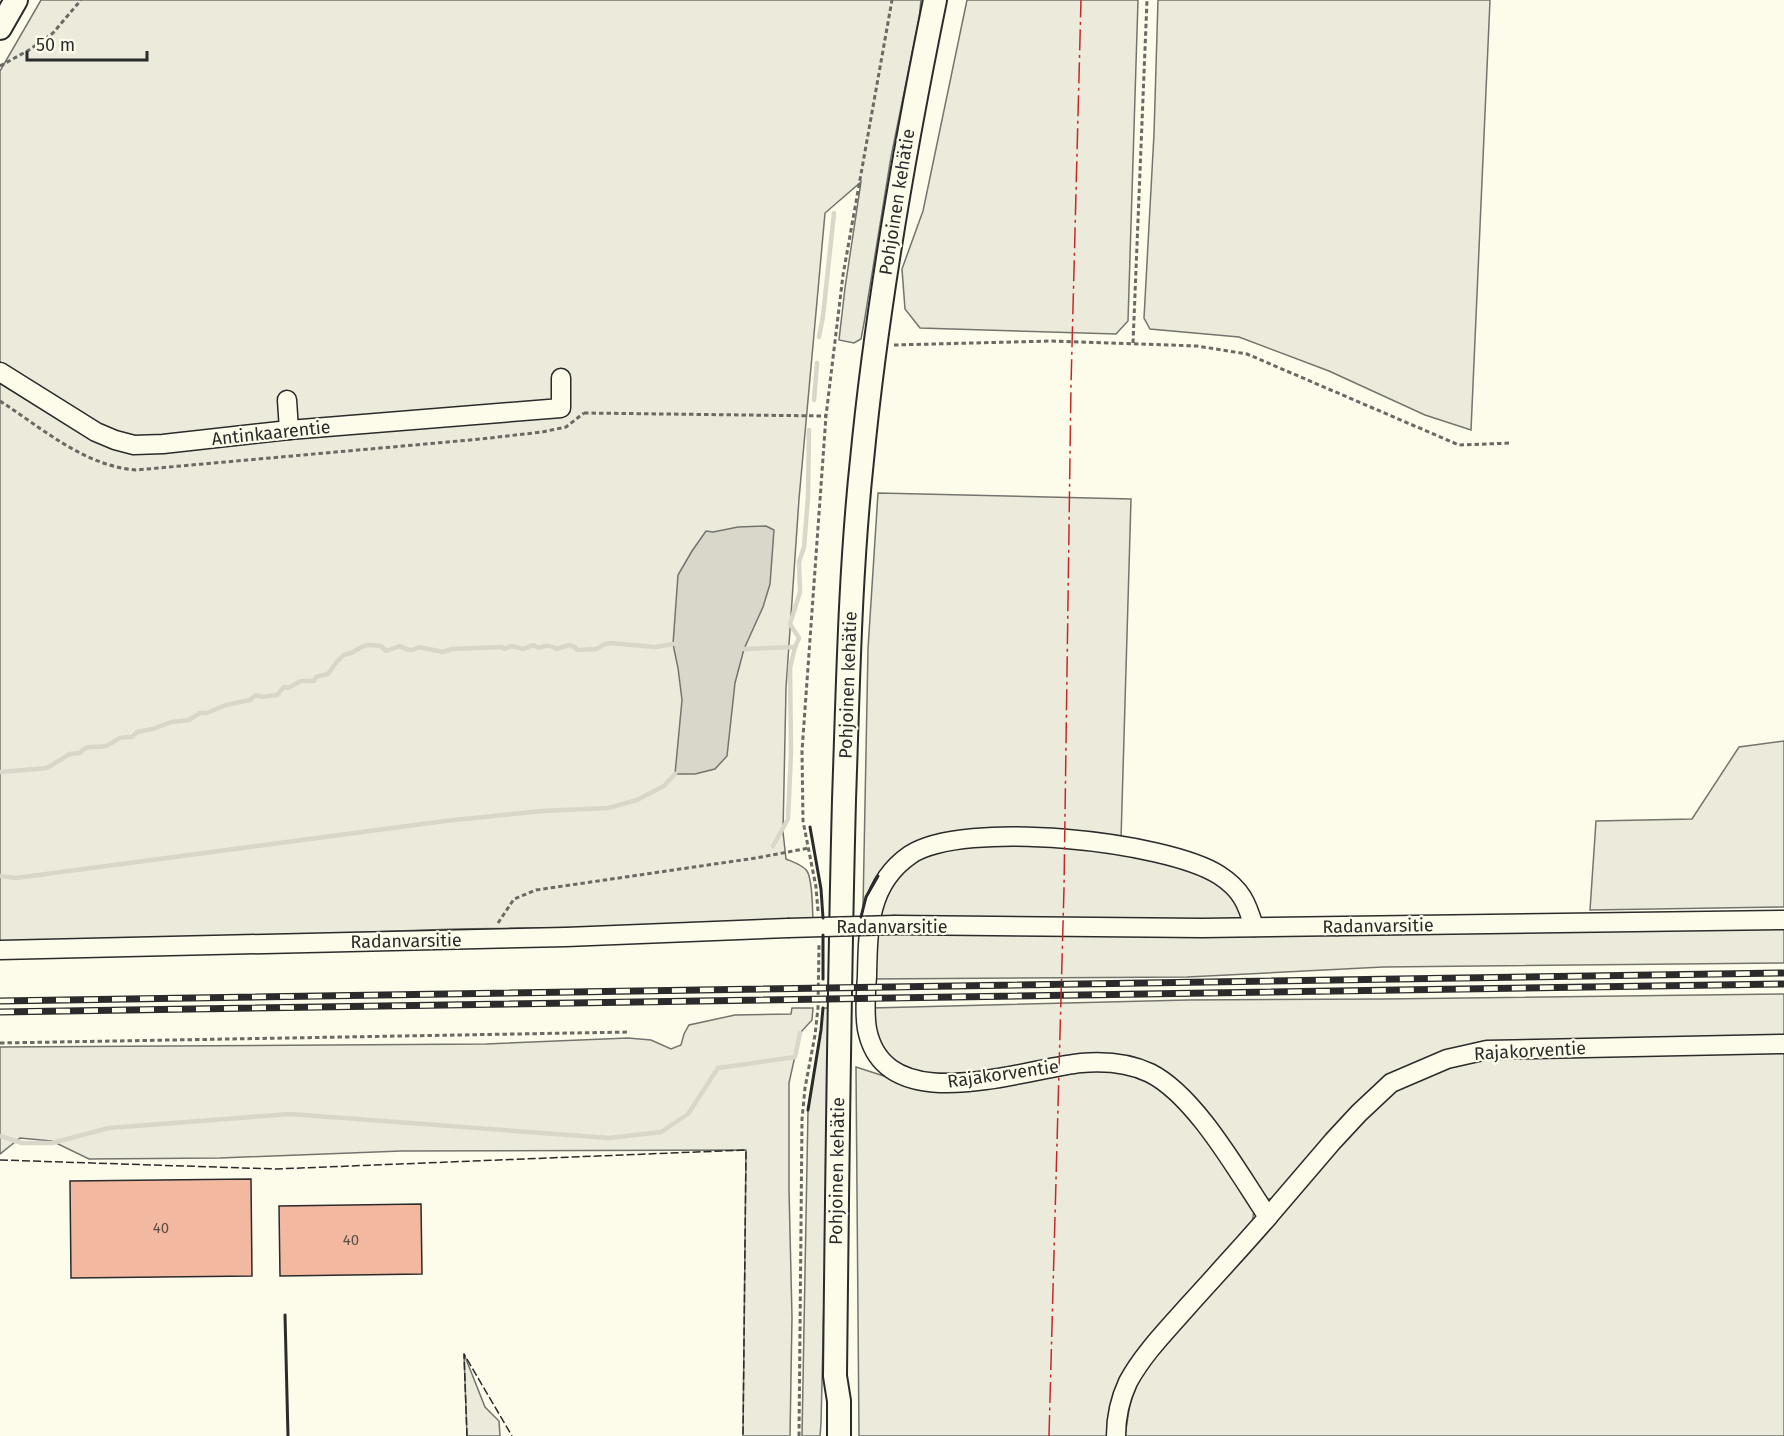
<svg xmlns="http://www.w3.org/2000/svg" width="1784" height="1436" viewBox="0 0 1784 1436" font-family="'Fira Sans',sans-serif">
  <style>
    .green { fill: #ecebdb; stroke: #74746e; stroke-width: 1.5 }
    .water { fill: #d8d7c9; stroke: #74746e; stroke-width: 1.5 }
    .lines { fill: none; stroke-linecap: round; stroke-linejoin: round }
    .stream { stroke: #d8d7c9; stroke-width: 4.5 }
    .building { fill: #f2b8a0; stroke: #2b2b2b; stroke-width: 1.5 }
    .minor-casing { stroke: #2b2b2b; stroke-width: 21 }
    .major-casing { stroke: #2b2b2b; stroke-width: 26 }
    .path { stroke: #6a6964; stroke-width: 3; stroke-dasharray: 4.5 3; stroke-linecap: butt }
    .minor { stroke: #fdfbea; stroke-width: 18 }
    .major { stroke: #fdfbea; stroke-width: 22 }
    .rail-casing { stroke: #2b2b2b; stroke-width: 7 }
    .rail { stroke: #fdfbea; stroke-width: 4.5; stroke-dasharray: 14; stroke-linecap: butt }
    .minor-bridge-casing { stroke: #2b2b2b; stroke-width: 21; stroke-linecap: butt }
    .minor-bridge { stroke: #fdfbea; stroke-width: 18 }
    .fence { stroke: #2b2b2b; stroke-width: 1.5; stroke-dasharray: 8 3; stroke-linecap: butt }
    .wall { stroke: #2b2b2b; stroke-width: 3 }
    .power { stroke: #c62828; stroke-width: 1.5; stroke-dasharray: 21 4.5 3 4.5; stroke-linecap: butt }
    .labels { text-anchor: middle; stroke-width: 4.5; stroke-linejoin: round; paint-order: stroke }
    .number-label { font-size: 15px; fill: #5d4e48 }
    .street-label { font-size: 18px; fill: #2b2b2b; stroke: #fdfbea }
  </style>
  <rect width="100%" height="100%" fill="#fdfbea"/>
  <!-- green -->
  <g class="green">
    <path d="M 41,0 L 921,0 L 919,19 L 891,157 L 864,323 L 861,339 L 854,343 L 839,340 L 845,288 L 861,182 L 825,213 L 799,499 L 786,688 L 783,832 L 786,859 C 793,862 803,865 807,871 C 813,881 812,906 813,919 L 787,919 L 787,925 L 455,929 L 0,945 L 0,71 Z"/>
    <path d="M 967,0 L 1138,0 L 1128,321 L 1116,334 L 920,328 L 905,309 L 902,269 L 923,211 Z"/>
    <path d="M 1158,0 L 1490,0 L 1471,430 L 1425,415 L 1329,371 L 1239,337 L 1150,329 L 1144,318 L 1154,134 Z"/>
    <path d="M 878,493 L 1131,499 L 1121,839 L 921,841 C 914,844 906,847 899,852 C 882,866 868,887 863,908 L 868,649 Z"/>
    <path d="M 1784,741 L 1784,907 L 1590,910 L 1596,821 L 1692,819 L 1739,747 Z"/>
    <path d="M 997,841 L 1156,856 L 1224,885 L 1243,911 L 1240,918 L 1235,923 L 874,918 L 885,887 L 916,856 Z"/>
    <path d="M 1784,925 L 1784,963 L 1383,967 L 1187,977 L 870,979 L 873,934 L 1320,934 L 1338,936 L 1349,931 Z"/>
    <path d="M 1784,994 L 1784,1038 L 1527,1040 L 1483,1043 L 1388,1076 L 1365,1095 L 1337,1124 L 1278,1196 L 1269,1199 L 1263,1198 L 1208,1121 L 1131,1060 L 977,1074 L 929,1073 L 898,1067 L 876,1040 L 872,1008 L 1188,1000 L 1383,999 Z"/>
    <path d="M 792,1008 L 813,1008 L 812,1020 L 800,1033 L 789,1083 L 789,1190 L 792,1317 L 790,1436 L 743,1436 L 746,1150 L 401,1151 L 220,1158 L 89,1159 L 52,1141 L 20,1138 L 0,1154 L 0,1047 L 486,1044 L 628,1038 L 651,1040 L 671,1049 L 681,1045 L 684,1034 L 689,1025 L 735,1015 L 791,1014 Z"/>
    <path d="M 823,1008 L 831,1008 L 821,1423 L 820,1436 L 802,1436 L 808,1110 L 821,1030 Z"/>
    <path d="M 1784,1051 L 1784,1436 L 1125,1436 L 1130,1404 L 1139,1378 L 1154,1357 L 1351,1131 L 1396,1088 L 1434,1070 L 1487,1057 Z"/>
    <path d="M 856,1067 L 893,1079 L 1087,1068 L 1149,1077 L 1190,1113 L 1254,1210 L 1252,1224 L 1161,1328 L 1111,1436 L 859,1436 Z"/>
    <path d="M 464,1354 L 485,1407 L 499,1421 L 500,1436 L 467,1436 Z"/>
  </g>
  <!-- water -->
  <path class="water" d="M 766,526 L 774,530 L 770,584 L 763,607 L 744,649 L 735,683 L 727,756 L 715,769 L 695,774 L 675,774 L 682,700 L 678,668 L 673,644 L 678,575 L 692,551 L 706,531 L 713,532 L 738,527 Z"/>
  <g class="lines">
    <!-- stream -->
    <g class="stream">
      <path d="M 819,337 L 823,316 L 834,213"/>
      <path d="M 814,400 L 817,363"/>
      <path d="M 795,647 L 799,638 L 790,624 L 800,592 L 799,562 L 804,547 L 808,497 L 809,430"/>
      <path d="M 744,649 L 795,647 L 790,668 L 791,753 L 788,819 L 773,846"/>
      <path d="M 0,772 L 47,768 L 70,754 L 80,753 C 88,742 97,750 108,745 C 120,739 116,737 132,737 L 137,732 L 153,729 L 171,722 L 189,720 L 200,713 L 207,713 L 226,705 L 250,700 L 256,695 L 262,697 L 277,695 L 284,687 L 288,688 L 301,681 L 314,681 L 316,677 L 328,674 C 333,667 337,660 344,655 C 347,654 351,653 353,652 C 366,644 367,644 381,646 L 386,651 L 400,646 C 407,650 412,652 419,647 L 443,652 L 452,649 L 502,647 L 504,649 L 511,646 L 524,649 L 533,645 L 539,648 C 546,645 550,645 557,649 L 569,645 L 575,647 L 577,650 L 596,649 L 605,644 L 611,643 L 655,647 L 673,644"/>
      <path d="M 0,876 L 16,878 L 445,821 L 542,811 L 608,808 L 637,800 L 664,786 L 675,774"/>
      <path d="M 0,1136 L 22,1143 L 52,1143 L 109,1128 L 290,1114 L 609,1138 L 661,1132 L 688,1114 L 718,1068 L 795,1057 L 800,1033"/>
    </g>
  </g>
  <!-- building -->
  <g class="building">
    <path d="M 251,1179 L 252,1276 L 71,1278 L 70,1181 Z"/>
    <path d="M 421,1204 L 422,1274 L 280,1276 L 279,1206 Z"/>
  </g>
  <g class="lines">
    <!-- minor casing -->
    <g class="minor-casing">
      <g id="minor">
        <path d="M 0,372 L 96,432 L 115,440 L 134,445 L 163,444 L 289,430 L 561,408 L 561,378"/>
        <path d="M 287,400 L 289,430"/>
        <path d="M 895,925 L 1202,928 L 1784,920"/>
        <path d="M 0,950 L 566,937 L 788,928"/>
        <path d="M 1268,1217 L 1333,1141 L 1359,1113 L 1391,1083 L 1447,1059 L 1487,1050 L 1784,1044"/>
        <path d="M 1116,1436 C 1116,1418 1120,1399 1128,1382 C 1143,1354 1167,1330 1188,1306 C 1215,1276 1242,1247 1268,1217 C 1239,1174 1196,1096 1150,1073 C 1129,1063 1104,1061 1081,1063 C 1022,1069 885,1121 867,1029 C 864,1012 866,993 867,976 C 868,929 868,884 910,855 C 963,819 1166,841 1219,875 C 1241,889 1247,903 1254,927"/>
      </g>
    </g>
    <!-- major casing -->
    <g class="major-casing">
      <g id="major">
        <path d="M 0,28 L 16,0"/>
        <path d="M 839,1436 L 839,1401 L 835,1376 C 837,1184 839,992 844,800 C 848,686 850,572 862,460 C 877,305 904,152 935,0"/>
      </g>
    </g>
    <!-- path -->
    <g class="path">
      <path d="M 0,66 L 29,50 L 53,33 L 81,0"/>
      <path d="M 1133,343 L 1147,0"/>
      <path d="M 894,345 L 1052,341 L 1197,346 L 1247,354 L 1459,445 L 1512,443"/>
      <path d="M 0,401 C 42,428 84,466 136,470 L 481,439 L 542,432 L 566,427 L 584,413"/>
      <path d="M 584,413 L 826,416"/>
      <path d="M 818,911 L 816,887 L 803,821 L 802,751 L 826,416 L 843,275 L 892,0"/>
      <path d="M 498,923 L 514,899 L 536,890 L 756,858 L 809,848"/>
      <path d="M 0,1043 L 630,1032"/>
      <path d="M 799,1436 L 802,1119 L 805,1088 L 815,1035 L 818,1008 L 819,944"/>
    </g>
    <!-- minor -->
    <use href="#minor" class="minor"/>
    <!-- major -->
    <use href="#major" class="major"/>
    <!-- rail casing -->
    <g class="rail-casing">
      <g id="rail">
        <path d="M 0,1001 L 1784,973"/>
        <path d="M 0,1012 L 1784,984"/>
      </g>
    </g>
    <!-- rail -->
    <use href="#rail" class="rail"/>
    <!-- minor-bridge casing -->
    <g class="minor-bridge-casing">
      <path id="minor-bridge" d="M 788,928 L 895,925"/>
    </g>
    <!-- minor-bridge -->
    <use href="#minor-bridge" class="minor-bridge"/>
    <!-- fence -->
    <g class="fence">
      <path d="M 0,1160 L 276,1169 L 746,1150 L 743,1436"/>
      <path d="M 467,1436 L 464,1354 L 512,1436"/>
    </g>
    <!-- wall -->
    <g class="wall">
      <path d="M 810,827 L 821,889 L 823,918"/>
      <path d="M 861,917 L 866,897 L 878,876"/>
      <path d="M 823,979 L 823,935"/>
      <path d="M 808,1110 L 821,1030 L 823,1008"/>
      <path d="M 285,1315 L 288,1436"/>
    </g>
    <!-- power -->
    <path class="power" d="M 1049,1436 L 1064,888 L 1071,385 L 1081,0"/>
  </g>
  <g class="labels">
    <!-- number labels -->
    <g class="number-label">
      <text x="161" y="1233">40</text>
      <text x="351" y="1245">40</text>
    </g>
    <!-- street labels -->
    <g class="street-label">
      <text transform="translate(897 202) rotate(-81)" y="6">Pohjoinen kehätie</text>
      <text transform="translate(271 433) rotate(-6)" y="6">Antinkaarentie</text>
      <text transform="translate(848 685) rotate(-88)" y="6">Pohjoinen kehätie</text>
      <text transform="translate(1378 926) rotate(-1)" y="6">Radanvarsitie</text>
      <text x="892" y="933">Radanvarsitie</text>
      <text transform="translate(406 941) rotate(-1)" y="6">Radanvarsitie</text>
      <text transform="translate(1530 1051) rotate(-3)" y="6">Rajakorventie</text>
      <text transform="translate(1003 1074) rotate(-8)" y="6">Rajakorventie</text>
      <text transform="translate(837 1171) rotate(-89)" y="6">Pohjoinen kehätie</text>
    </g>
  </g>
  <!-- scale -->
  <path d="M27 51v9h120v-9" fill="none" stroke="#2b2b2b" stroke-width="3"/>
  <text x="36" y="51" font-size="18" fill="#2b2b2b" stroke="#fdfbea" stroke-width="4.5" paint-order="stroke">50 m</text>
</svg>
